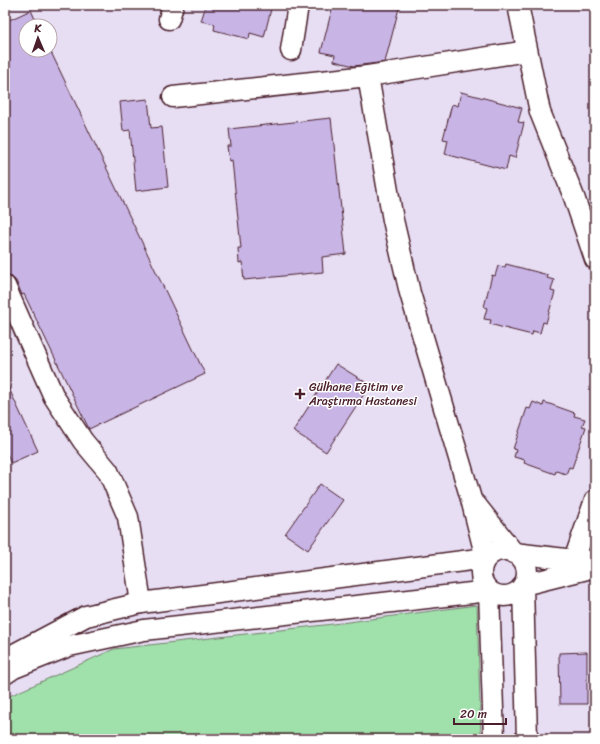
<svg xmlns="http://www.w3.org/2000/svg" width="600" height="744" viewBox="0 0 600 744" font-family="Sriracha,sans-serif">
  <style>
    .built { fill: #e7def4; fill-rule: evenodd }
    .green { fill: #a0e1ab; stroke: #75806b }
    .building { fill: #c8b5e6; stroke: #4a1f2b }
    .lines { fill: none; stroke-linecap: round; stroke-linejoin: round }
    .minor-casing { stroke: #4a1f2b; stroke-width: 23 }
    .minor { stroke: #fff; stroke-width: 20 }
    .poi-dot { fill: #4a1f2b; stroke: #fff; stroke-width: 1.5 }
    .labels { text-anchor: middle; stroke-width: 3; stroke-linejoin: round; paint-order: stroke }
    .poi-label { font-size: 12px; fill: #4a1f2b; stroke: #fff; text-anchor: start }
  </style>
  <rect width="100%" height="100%" fill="#f4f0fa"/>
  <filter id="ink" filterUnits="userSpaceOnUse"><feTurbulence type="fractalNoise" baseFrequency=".025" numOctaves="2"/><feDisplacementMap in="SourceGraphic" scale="8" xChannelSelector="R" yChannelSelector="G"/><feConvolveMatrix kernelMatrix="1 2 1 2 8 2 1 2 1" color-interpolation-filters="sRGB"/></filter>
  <g filter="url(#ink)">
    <!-- built -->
    <path class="built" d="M 5,5 L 595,5 L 595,739 L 5,739 ZM 26,26 L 50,26 L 50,50 L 26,50 Z"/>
    <!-- green -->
    <path class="green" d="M 477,605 L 481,739 L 5,739 L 5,698 L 114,649 L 333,624 Z"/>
    <!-- building -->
    <g class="building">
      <path d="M 206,5 L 272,5 L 264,37 L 250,33 L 249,39 L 214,30 L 215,24 L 201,21 Z"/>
      <path d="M 333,5 L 389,5 L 399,8 L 385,62 L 354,66 L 334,61 L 335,55 L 321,52 Z"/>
      <path d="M 31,10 L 38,26 L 26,26 L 26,50 L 50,50 L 205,374 L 89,429 L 24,294 L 22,295 L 16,281 L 12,277 L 5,275 L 5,22 Z"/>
      <path d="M 461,92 L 522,108 L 518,122 L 524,123 L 515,158 L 509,156 L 506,170 L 445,154 L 448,140 L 443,139 L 452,104 L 458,106 Z"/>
      <path d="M 148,99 L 151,128 L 162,127 L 168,187 L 136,191 L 130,130 L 123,131 L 120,102 Z"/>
      <path d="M 331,118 L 346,254 L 322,257 L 323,272 L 244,280 L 242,262 L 239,263 L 238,248 L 241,248 L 232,160 L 229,161 L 227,146 L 231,146 L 229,129 Z"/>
      <path d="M 506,264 L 548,275 L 547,278 L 554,280 L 551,291 L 555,292 L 546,323 L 543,322 L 540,333 L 533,331 L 532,335 L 504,328 L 490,324 L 491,320 L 484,319 L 487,308 L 484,307 L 492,275 L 495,276 L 498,266 L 505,267 Z"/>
      <path d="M 336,364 L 370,385 L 326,452 L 293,431 Z"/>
      <path d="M 5,380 L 38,451 L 11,463 L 5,450 Z"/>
      <path d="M 533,402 L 543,406 L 544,402 L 575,413 L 574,416 L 585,419 L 582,426 L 586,427 L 572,468 L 569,467 L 566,474 L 556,471 L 555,474 L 524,463 L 525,460 L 514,457 L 516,450 L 513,449 L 527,408 L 530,409 Z"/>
      <path d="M 320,484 L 343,500 L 308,550 L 285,534 Z"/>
      <path d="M 587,652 L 587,704 L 560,704 L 559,653 Z"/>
    </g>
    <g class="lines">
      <!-- minor casing -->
      <g class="minor-casing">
        <g id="minor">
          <path d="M 518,5 L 540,112 L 574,197 L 595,259"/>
          <path d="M 169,19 L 173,5"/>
          <path d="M 291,50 L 298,5"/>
          <path d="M 368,76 L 527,51"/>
          <path d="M 5,286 L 54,397 L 83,441 L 108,471 L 128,517 L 141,603"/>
          <path d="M 476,505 L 513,552"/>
          <circle cx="504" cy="573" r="23"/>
          <path d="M 514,553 L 574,560 L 595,561"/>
          <path d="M 574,560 L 595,500"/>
          <path d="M 5,659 L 86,616 L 141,603 L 486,558 L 471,499 L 410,293 L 393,220 L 368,76 L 173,97"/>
          <path d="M 5,674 L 14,668 L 69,646 L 144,630 L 489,591 L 494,739"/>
          <path d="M 527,739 L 523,585 L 595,567"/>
        </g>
      </g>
      <!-- minor -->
      <use href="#minor" class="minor"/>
    </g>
  </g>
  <!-- markers -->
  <path class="poi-dot" d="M298 388h4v4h4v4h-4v4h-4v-4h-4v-4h4z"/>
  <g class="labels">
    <!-- poi labels -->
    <g class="poi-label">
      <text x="309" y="391">Gülhane Eğitim ve<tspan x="309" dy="14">Araştırma Hastanesi</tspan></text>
    </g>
  </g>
  <!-- margin -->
  <rect width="600" height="744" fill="none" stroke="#fff" stroke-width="20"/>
  <rect x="10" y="10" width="580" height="724" fill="none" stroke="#4a1f2b" stroke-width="1.5" filter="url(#ink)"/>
  <!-- north arrow -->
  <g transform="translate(38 38) rotate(358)"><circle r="19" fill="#ffffff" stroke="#b7a5aa"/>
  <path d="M0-3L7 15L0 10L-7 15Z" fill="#4a1f2b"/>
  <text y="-6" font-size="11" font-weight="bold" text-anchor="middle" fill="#4a1f2b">K</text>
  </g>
  <!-- scale -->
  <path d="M454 718v6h52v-6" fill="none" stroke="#4a1f2b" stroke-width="2"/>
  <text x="460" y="718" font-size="12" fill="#4a1f2b" stroke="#ffffff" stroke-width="3" paint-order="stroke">20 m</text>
</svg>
